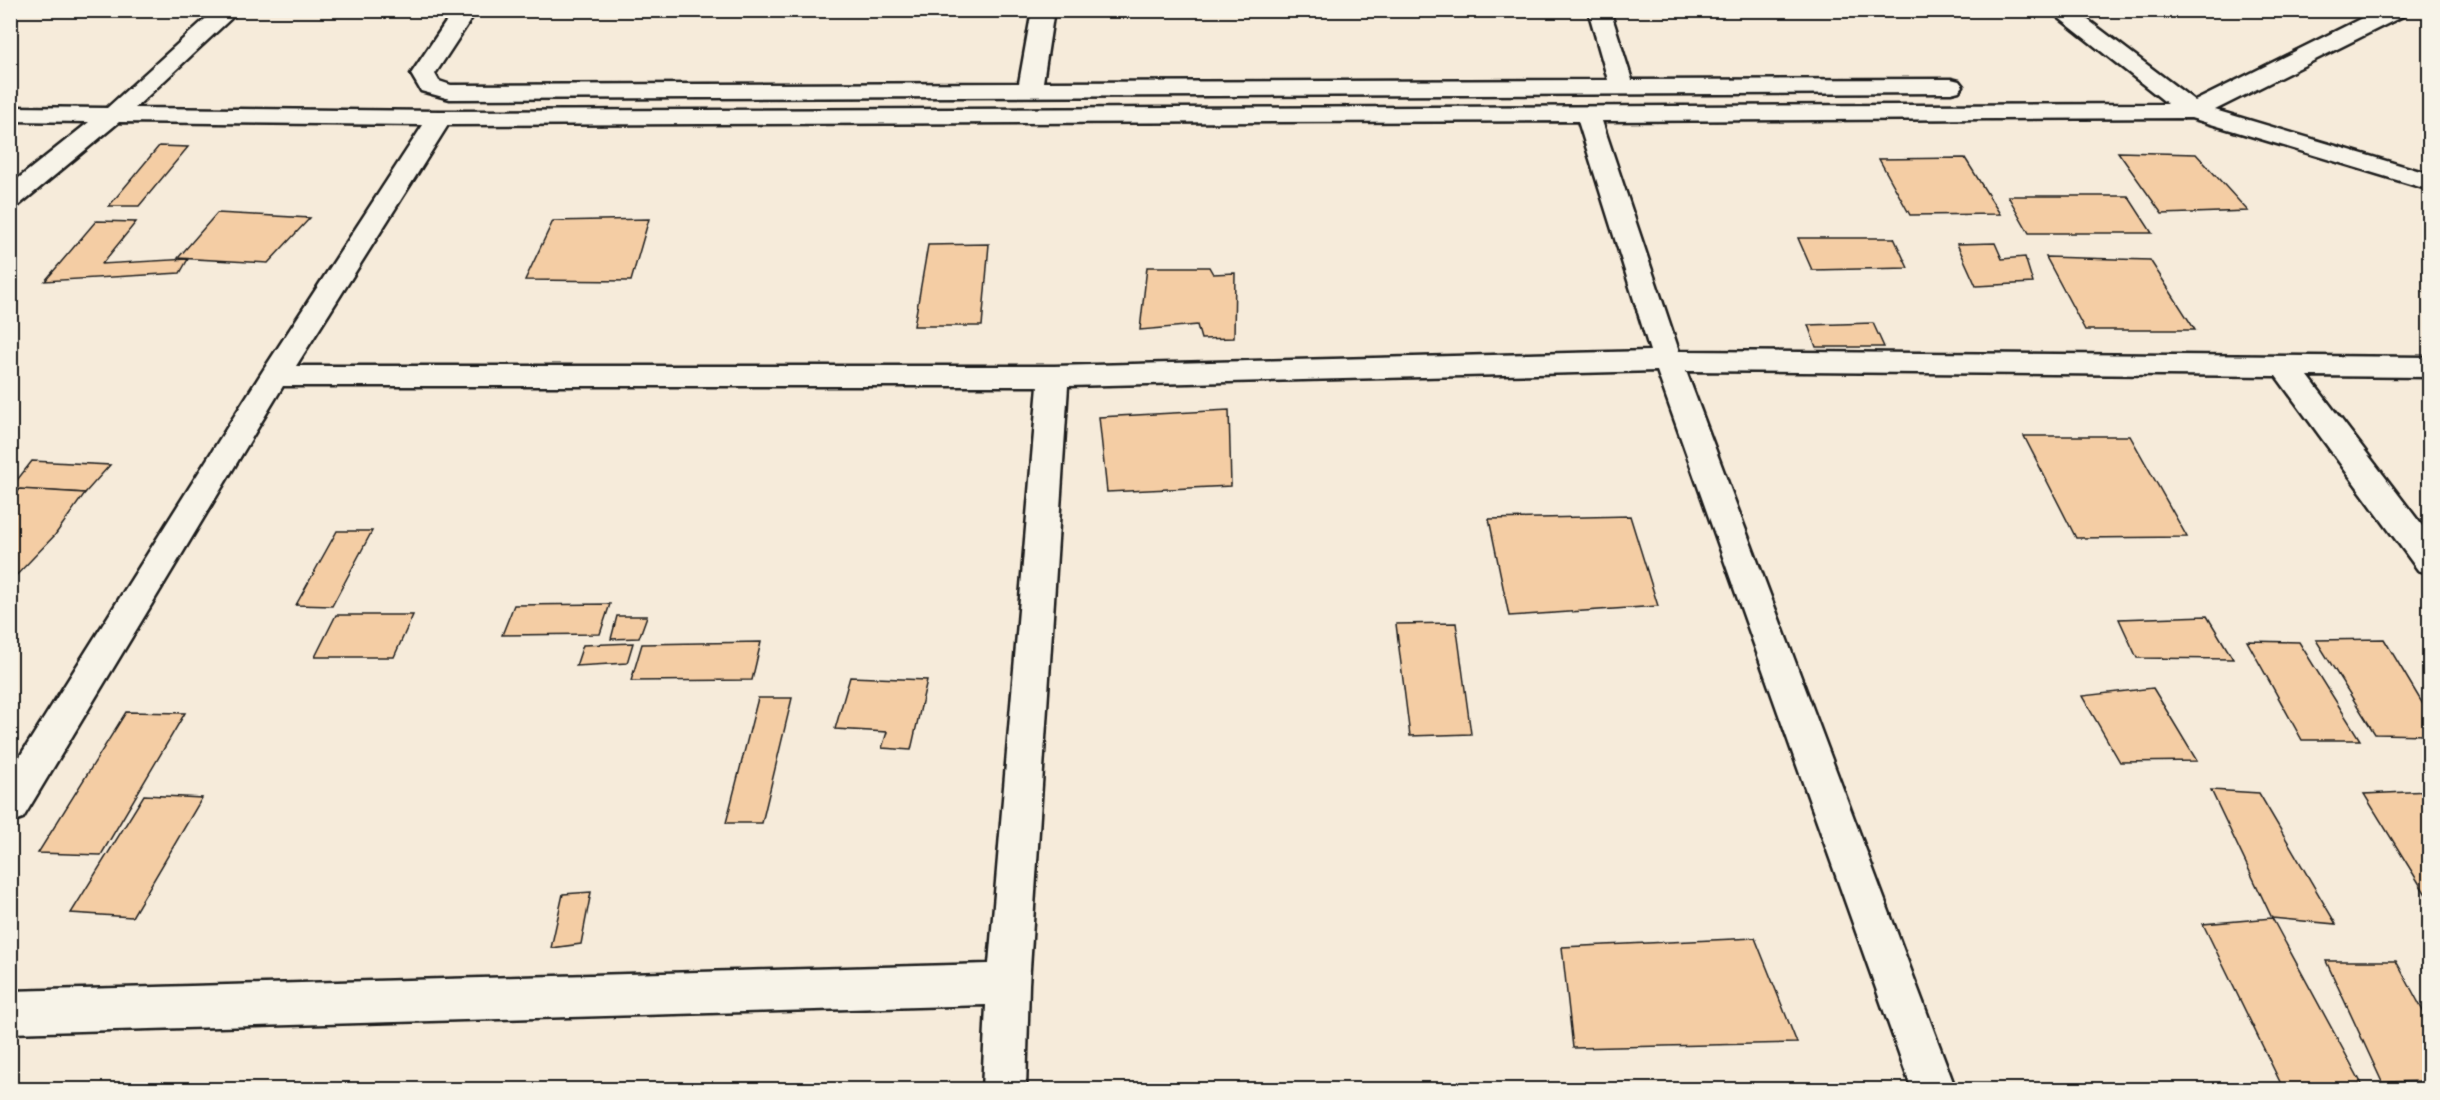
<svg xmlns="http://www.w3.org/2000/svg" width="2440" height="1100" viewBox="0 0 2440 1100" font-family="'Balsamiq Sans',sans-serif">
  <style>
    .building { fill: #f4cda4; stroke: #1c1c1c; stroke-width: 1.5 }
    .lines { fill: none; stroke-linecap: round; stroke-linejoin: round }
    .street-casing { stroke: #1c1c1c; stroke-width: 5 }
    .street { fill: #f7f3e8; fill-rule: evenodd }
  </style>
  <rect width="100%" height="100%" fill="#f6ebda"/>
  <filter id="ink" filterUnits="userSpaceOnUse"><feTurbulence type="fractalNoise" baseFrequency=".0167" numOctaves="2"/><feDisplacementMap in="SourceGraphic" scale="12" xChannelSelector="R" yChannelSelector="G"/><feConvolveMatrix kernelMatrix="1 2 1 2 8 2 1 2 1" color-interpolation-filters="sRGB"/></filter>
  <g filter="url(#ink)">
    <!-- building -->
    <g class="building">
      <path d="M 159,146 L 188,147 L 139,206 L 109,206 Z"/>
      <path d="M 2118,152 L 2196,154 L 2248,211 L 2162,214 Z"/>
      <path d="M 1965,158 L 2000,214 L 1910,215 L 1879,159 Z"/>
      <path d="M 2008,196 L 2128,196 L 2152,233 L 2029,233 Z"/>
      <path d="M 217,213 L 310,218 L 268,263 L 178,258 Z"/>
      <path d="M 649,219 L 631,281 L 525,280 L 553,221 Z"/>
      <path d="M 96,221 L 136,222 L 102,264 L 188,259 L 180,273 L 45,281 Z"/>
      <path d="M 1798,238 L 1894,238 L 1908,268 L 1812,270 Z"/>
      <path d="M 1995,243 L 2002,259 L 2025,257 L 2033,283 L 1976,286 L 1957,244 Z"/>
      <path d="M 989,244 L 982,326 L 914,326 L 928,245 Z"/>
      <path d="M 2046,257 L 2150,260 L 2195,330 L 2085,330 Z"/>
      <path d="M 1147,267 L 1209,267 L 1213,274 L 1235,273 L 1234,338 L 1201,339 L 1197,325 L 1140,330 Z"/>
      <path d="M 1873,323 L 1884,347 L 1816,347 L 1808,325 Z"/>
      <path d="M 1229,410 L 1231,486 L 1107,492 L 1099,417 Z"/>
      <path d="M 2024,436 L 2130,436 L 2187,537 L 2076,538 Z"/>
      <path d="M 32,461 L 110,465 L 85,493 L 10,489 Z"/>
      <path d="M 20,489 L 85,493 L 55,535 L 10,582 L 10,502 Z"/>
      <path d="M 1630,516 L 1658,606 L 1509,616 L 1489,519 Z"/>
      <path d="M 337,531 L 372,531 L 332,606 L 296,605 Z"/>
      <path d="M 610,604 L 600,634 L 502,635 L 514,605 Z"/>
      <path d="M 336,615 L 413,615 L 394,657 L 315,657 Z"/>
      <path d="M 617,616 L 647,616 L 639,638 L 611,639 Z"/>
      <path d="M 2207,616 L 2233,659 L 2137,658 L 2119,619 Z"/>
      <path d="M 1456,623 L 1471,734 L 1410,736 L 1396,624 Z"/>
      <path d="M 2384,639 L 2430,716 L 2430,735 L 2375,734 L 2316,640 Z"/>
      <path d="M 2247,641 L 2299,642 L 2360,740 L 2302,740 Z"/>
      <path d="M 761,642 L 752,680 L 631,681 L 642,644 Z"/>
      <path d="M 633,643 L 627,663 L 576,666 L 583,645 Z"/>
      <path d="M 850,677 L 927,680 L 911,750 L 882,748 L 887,732 L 835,729 Z"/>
      <path d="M 2153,688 L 2197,761 L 2120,762 L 2082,696 Z"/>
      <path d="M 758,698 L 792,698 L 762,823 L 726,823 Z"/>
      <path d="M 126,712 L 185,713 L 101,855 L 38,853 Z"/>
      <path d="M 2211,790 L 2259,793 L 2336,924 L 2272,918 Z"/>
      <path d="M 2430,791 L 2430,901 L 2364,794 Z"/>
      <path d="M 144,795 L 202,798 L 132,917 L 71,913 Z"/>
      <path d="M 591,892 L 581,944 L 551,948 L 563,894 Z"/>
      <path d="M 2272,918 L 2365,1090 L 2284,1090 L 2203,924 Z"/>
      <path d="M 1755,938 L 1797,1043 L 1573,1048 L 1562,947 Z"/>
      <path d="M 2326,961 L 2396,961 L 2430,1024 L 2430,1081 L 2382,1082 Z"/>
    </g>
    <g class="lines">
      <!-- street casing -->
      <g class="street-casing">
        <g id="street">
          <path d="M 215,10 L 240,10 L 135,108 L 440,111 L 2168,104 L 2049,10 L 2075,10 L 2195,101 L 2378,10 L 2408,10 L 2405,15 L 2215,110 L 2430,174 L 2430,190 L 2191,118 L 1602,121 L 1679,351 L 2430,357 L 2430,377 L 2308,376 L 2430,536 L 2430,574 L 2418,570 L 2276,376 L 1686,371 L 1956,1090 L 1912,1090 L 1657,371 L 1068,386 L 1029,984 L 1026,1090 L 982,1090 L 986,1005 L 10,1033 L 10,991 L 989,964 L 1038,386 L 283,386 L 23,818 L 10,823 L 10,772 L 264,369 L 423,125 L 119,122 L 19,205 L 10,207 L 10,185 L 89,122 L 10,121 L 10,107 L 107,108 ZM 1578,121 L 1650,351 L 1054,366 L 296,366 L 448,125 Z"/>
          <path d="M 454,10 L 477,10 L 435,74 L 439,81 L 451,85 L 1019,83 L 1032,10 L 1054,10 L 1043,82 L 1608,80 L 1588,10 L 1610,10 L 1632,80 L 1951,79 L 1959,81 L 1963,86 L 1959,91 L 1951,93 L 450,99 L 421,91 L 411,74 Z"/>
        </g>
      </g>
      <!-- street -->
      <use href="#street" class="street"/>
    </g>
  </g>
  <!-- margin -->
  <rect width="2440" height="1100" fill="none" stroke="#f7f3e8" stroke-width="36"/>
  <rect x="18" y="18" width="2404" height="1064" fill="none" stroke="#1c1c1c" stroke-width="2" filter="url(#ink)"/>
</svg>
